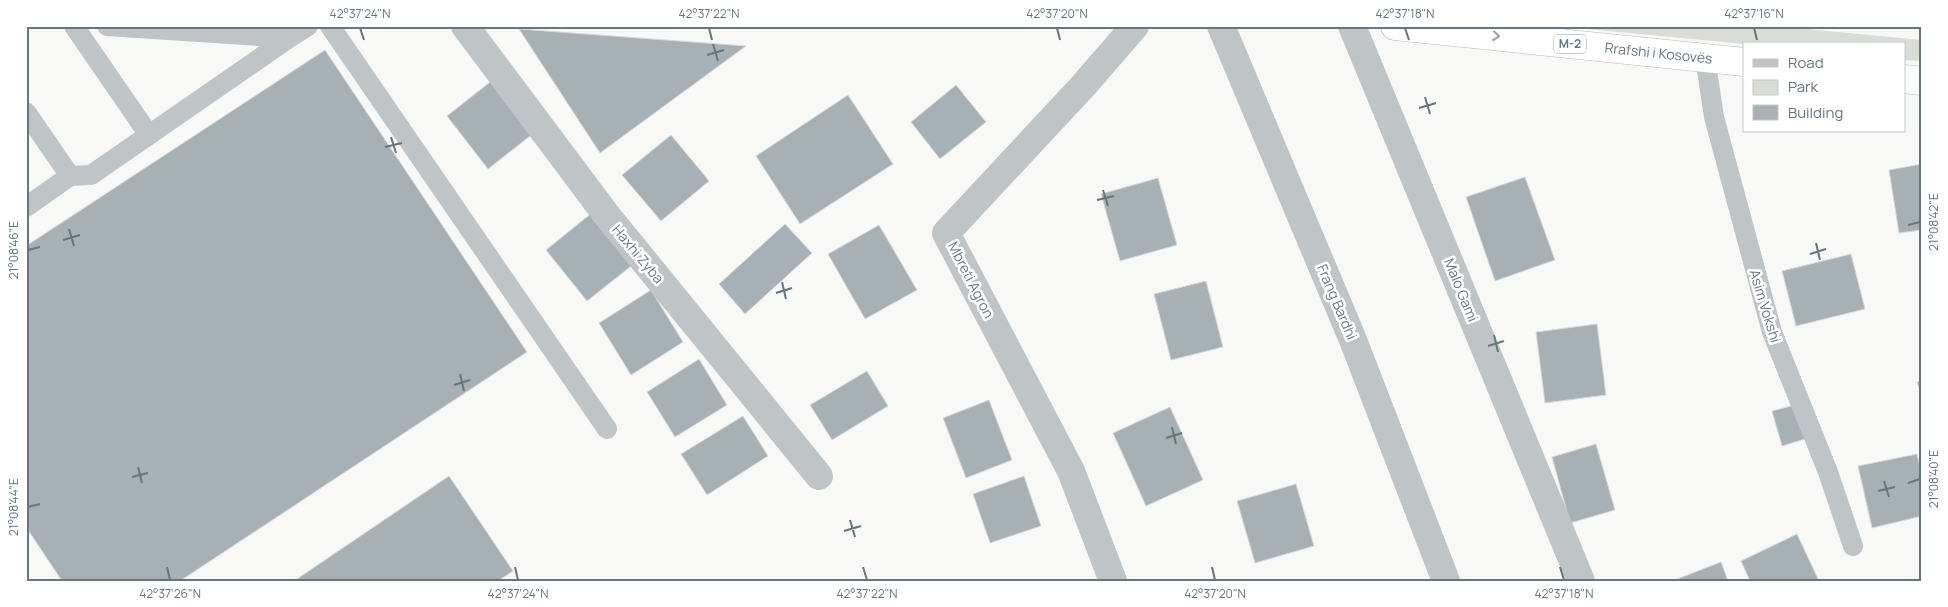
<svg xmlns="http://www.w3.org/2000/svg" width="1948" height="607" viewBox="0 0 1948 607" font-family="Manrope,sans-serif">
  <style>
    .green { fill: #d9ddd5 }
    .building { fill: #a7b0b4; stroke: #dadad8 }
    .lines { fill: none; stroke-linecap: round; stroke-linejoin: round }
    .trunk-casing { stroke: #b3b8ba; stroke-width: 29 }
    .service { stroke: #bfc4c7; stroke-width: 20 }
    .minor { stroke: #bfc4c7; stroke-width: 28 }
    .trunk { stroke: #fff; stroke-width: 28 }
    .oneway { stroke: #939fa5 }
    .ticks { fill: none; stroke: #65767e; stroke-width: 2 }
    .labels { text-anchor: middle; stroke-width: 5; stroke-linejoin: round; paint-order: stroke }
    .shield { fill: #fff; stroke: #939fa5; stroke-width: 1 }
    .shield-label { font-size: 12px; font-weight: bold; fill: #65767e }
    .street-label { font-size: 14px; fill: #65767e; stroke: #fff }
    .neatline { fill: none; stroke: #65767e; stroke-width: 2 }
    .ticks-label { font-size: 12px; text-anchor: middle; fill: #65767e }
  </style>
  <rect width="100%" height="100%" fill="#f8f8f6"/>
  <!-- green -->
  <path class="green" d="M 1556,26 L 1776,26 L 1922,40 L 1922,61 L 1904,60 L 1904,44 L 1744,44 Z"/>
  <!-- building -->
  <g class="building">
    <path d="M 519,29 L 746,46 L 600,153 Z"/>
    <path d="M 325,50 L 527,352 L 180,581 L 62,581 L 26,527 L 26,246 Z"/>
    <path d="M 494,79 L 535,132 L 488,169 L 447,116 Z"/>
    <path d="M 956,85 L 986,122 L 940,159 L 911,122 Z"/>
    <path d="M 848,95 L 893,164 L 800,224 L 756,156 Z"/>
    <path d="M 671,135 L 709,181 L 661,221 L 622,175 Z"/>
    <path d="M 1922,164 L 1922,230 L 1899,233 L 1889,170 Z"/>
    <path d="M 1525,177 L 1555,260 L 1495,281 L 1466,197 Z"/>
    <path d="M 1158,178 L 1177,245 L 1120,261 L 1101,194 Z"/>
    <path d="M 593,212 L 635,263 L 587,301 L 546,250 Z"/>
    <path d="M 785,224 L 812,253 L 745,314 L 719,284 Z"/>
    <path d="M 879,225 L 917,290 L 865,319 L 828,254 Z"/>
    <path d="M 1851,254 L 1865,309 L 1796,326 L 1782,271 Z"/>
    <path d="M 1206,281 L 1223,347 L 1171,360 L 1154,294 Z"/>
    <path d="M 651,290 L 683,342 L 631,375 L 599,323 Z"/>
    <path d="M 1597,324 L 1606,395 L 1545,403 L 1536,332 Z"/>
    <path d="M 699,359 L 727,405 L 675,437 L 647,392 Z"/>
    <path d="M 867,371 L 888,406 L 832,440 L 810,405 Z"/>
    <path d="M 1922,381 L 1922,397 L 1917,382 Z"/>
    <path d="M 989,400 L 1012,460 L 966,478 L 943,418 Z"/>
    <path d="M 1795,405 L 1805,439 L 1782,446 L 1772,411 Z"/>
    <path d="M 1170,407 L 1203,480 L 1146,506 L 1113,433 Z"/>
    <path d="M 743,416 L 768,456 L 707,495 L 681,454 Z"/>
    <path d="M 1596,444 L 1615,510 L 1570,523 L 1552,457 Z"/>
    <path d="M 1917,454 L 1922,475 L 1922,516 L 1872,528 L 1858,466 Z"/>
    <path d="M 449,476 L 513,571 L 498,581 L 294,581 Z"/>
    <path d="M 1024,476 L 1041,526 L 990,543 L 973,494 Z"/>
    <path d="M 1296,484 L 1314,546 L 1255,563 L 1237,501 Z"/>
    <path d="M 1797,534 L 1819,581 L 1750,581 L 1741,561 Z"/>
    <path d="M 1721,562 L 1728,581 L 1672,581 Z"/>
  </g>
  <g class="lines">
    <!-- trunk casing -->
    <g class="trunk-casing">
      <g id="trunk">
        <path id="s1" d="M 1395,26 L 1744,62"/>
        <path d="M 1904,79 L 1922,81"/>
      </g>
    </g>
    <!-- service -->
    <g class="service">
      <path d="M 74,26 L 149,135"/>
      <path d="M 107,26 L 289,38 L 308,26"/>
      <path d="M 330,26 L 607,429"/>
      <path d="M 1705,57 L 1714,117 L 1772,332 L 1828,472 L 1853,546"/>
      <path d="M 26,112 L 70,176 L 26,207"/>
      <path d="M 70,176 L 91,175 L 289,38"/>
    </g>
    <!-- minor -->
    <g class="minor">
      <path d="M 465,26 L 605,213 L 819,476"/>
      <path d="M 1221,26 L 1353,340 L 1446,581"/>
      <path d="M 1352,26 L 1581,581"/>
      <path d="M 1113,581 L 1071,471 L 946,233 L 1083,86 L 1135,26"/>
    </g>
    <!-- trunk -->
    <use href="#trunk" class="trunk"/>
  </g>
  <!-- one-way arrows -->
  <defs><path id="oneway-chevron" d="M-2-3.5L2.5 0L-2 3.5" fill="none" stroke-width="1.6" stroke-linecap="round" stroke-linejoin="round" transform="scale(1.25)"/></defs>
  <use class="oneway" href="#oneway-chevron" transform="translate(1496 36) rotate(6)"/>
  <!-- ticks -->
  <path class="ticks" d="M 360,28 L 364,40M 709,28 L 712,40M 1057,28 L 1060,40M 1405,28 L 1409,40M 1754,28 L 1757,40M 713,44 L 718,61M 707,55 L 724,50M 1425,97 L 1430,114M 1419,108 L 1436,103M 391,137 L 396,153M 385,147 L 402,143M 1103,190 L 1108,206M 1097,200 L 1114,196M 1908,225 L 1920,222M 69,229 L 74,246M 63,240 L 80,235M 1816,243 L 1820,260M 28,250 L 40,247M 1810,254 L 1826,249M 782,282 L 786,299M 776,293 L 792,288M 1494,335 L 1498,352M 1488,346 L 1504,341M 460,374 L 464,391M 454,385 L 470,380M 1172,427 L 1176,444M 1166,438 L 1182,433M 138,467 L 142,483M 132,477 L 148,473M 1884,481 L 1889,497M 1908,483 L 1920,479M 1878,491 L 1895,487M 28,507 L 40,504M 850,520 L 855,537M 844,531 L 861,526M 167,567 L 170,580M 515,567 L 518,580M 863,567 L 867,580M 1212,567 L 1215,580M 1560,567 L 1564,580"/>
  <g class="labels">
    <!-- shield labels -->
    <rect class="shield" x="1554" y="34.5" width="32" height="19" rx="4"/>
    <g class="shield-label">
      <text x="1570" y="48">M-2</text>
    </g>
    <!-- street labels -->
    <g class="street-label">
      <text dy="5" stroke="none"><textPath href="#s1" startOffset="265">Rrafshi i Kosovës</textPath></text>
      <text transform="translate(638 254) rotate(50)" y="5">Haxhi Zyba</text>
      <text transform="translate(971 280) rotate(63)" y="5">Mbreti Agron</text>
      <text transform="translate(1461 290) rotate(68)" y="5">Malo Gami</text>
      <text transform="translate(1337 302) rotate(67)" y="5">Frang Bardhi</text>
      <text transform="translate(1765 306) rotate(73)" y="5">Asim Vokshi</text>
    </g>
  </g>
  <!-- border -->
  <rect width="1948" height="607" fill="none" stroke="#ffffff" stroke-width="55"/>
  <!-- legend -->
  <rect x="1743" y="42" width="162" height="90" fill="#ffffff" stroke="#c1c8cb"/>
  <rect x="1753" y="59" width="25" height="8" fill="#bfc4c7" stroke="#c1c8cb"/>
  <text x="1788" y="68" font-size="15" fill="#65767e">Road</text>
  <rect x="1753" y="80" width="25" height="15" fill="#d9ddd5" stroke="#c1c8cb"/>
  <text x="1788" y="92" font-size="15" fill="#65767e">Park</text>
  <rect x="1753" y="105" width="25" height="15" fill="#a7b0b4" stroke="#c1c8cb"/>
  <text x="1788" y="118" font-size="15" fill="#65767e">Building</text>
  <rect x="28" y="28" width="1892" height="552" class="neatline"/>
  <g class="ticks-label">
    <text x="360" y="18">42°37'24"N</text>
    <text x="709" y="18">42°37'22"N</text>
    <text x="1057" y="18">42°37'20"N</text>
    <text x="1405" y="18">42°37'18"N</text>
    <text x="1754" y="18">42°37'16"N</text>
    <text transform="translate(1934 222) rotate(-90)" y="4">21°08'42"E</text>
    <text transform="translate(14 250) rotate(-90)" y="4">21°08'46"E</text>
    <text transform="translate(1934 479) rotate(-90)" y="4">21°08'40"E</text>
    <text transform="translate(14 507) rotate(-90)" y="4">21°08'44"E</text>
    <text x="170" y="598">42°37'26"N</text>
    <text x="518" y="598">42°37'24"N</text>
    <text x="867" y="598">42°37'22"N</text>
    <text x="1215" y="598">42°37'20"N</text>
    <text x="1564" y="598">42°37'18"N</text>
  </g>
</svg>
